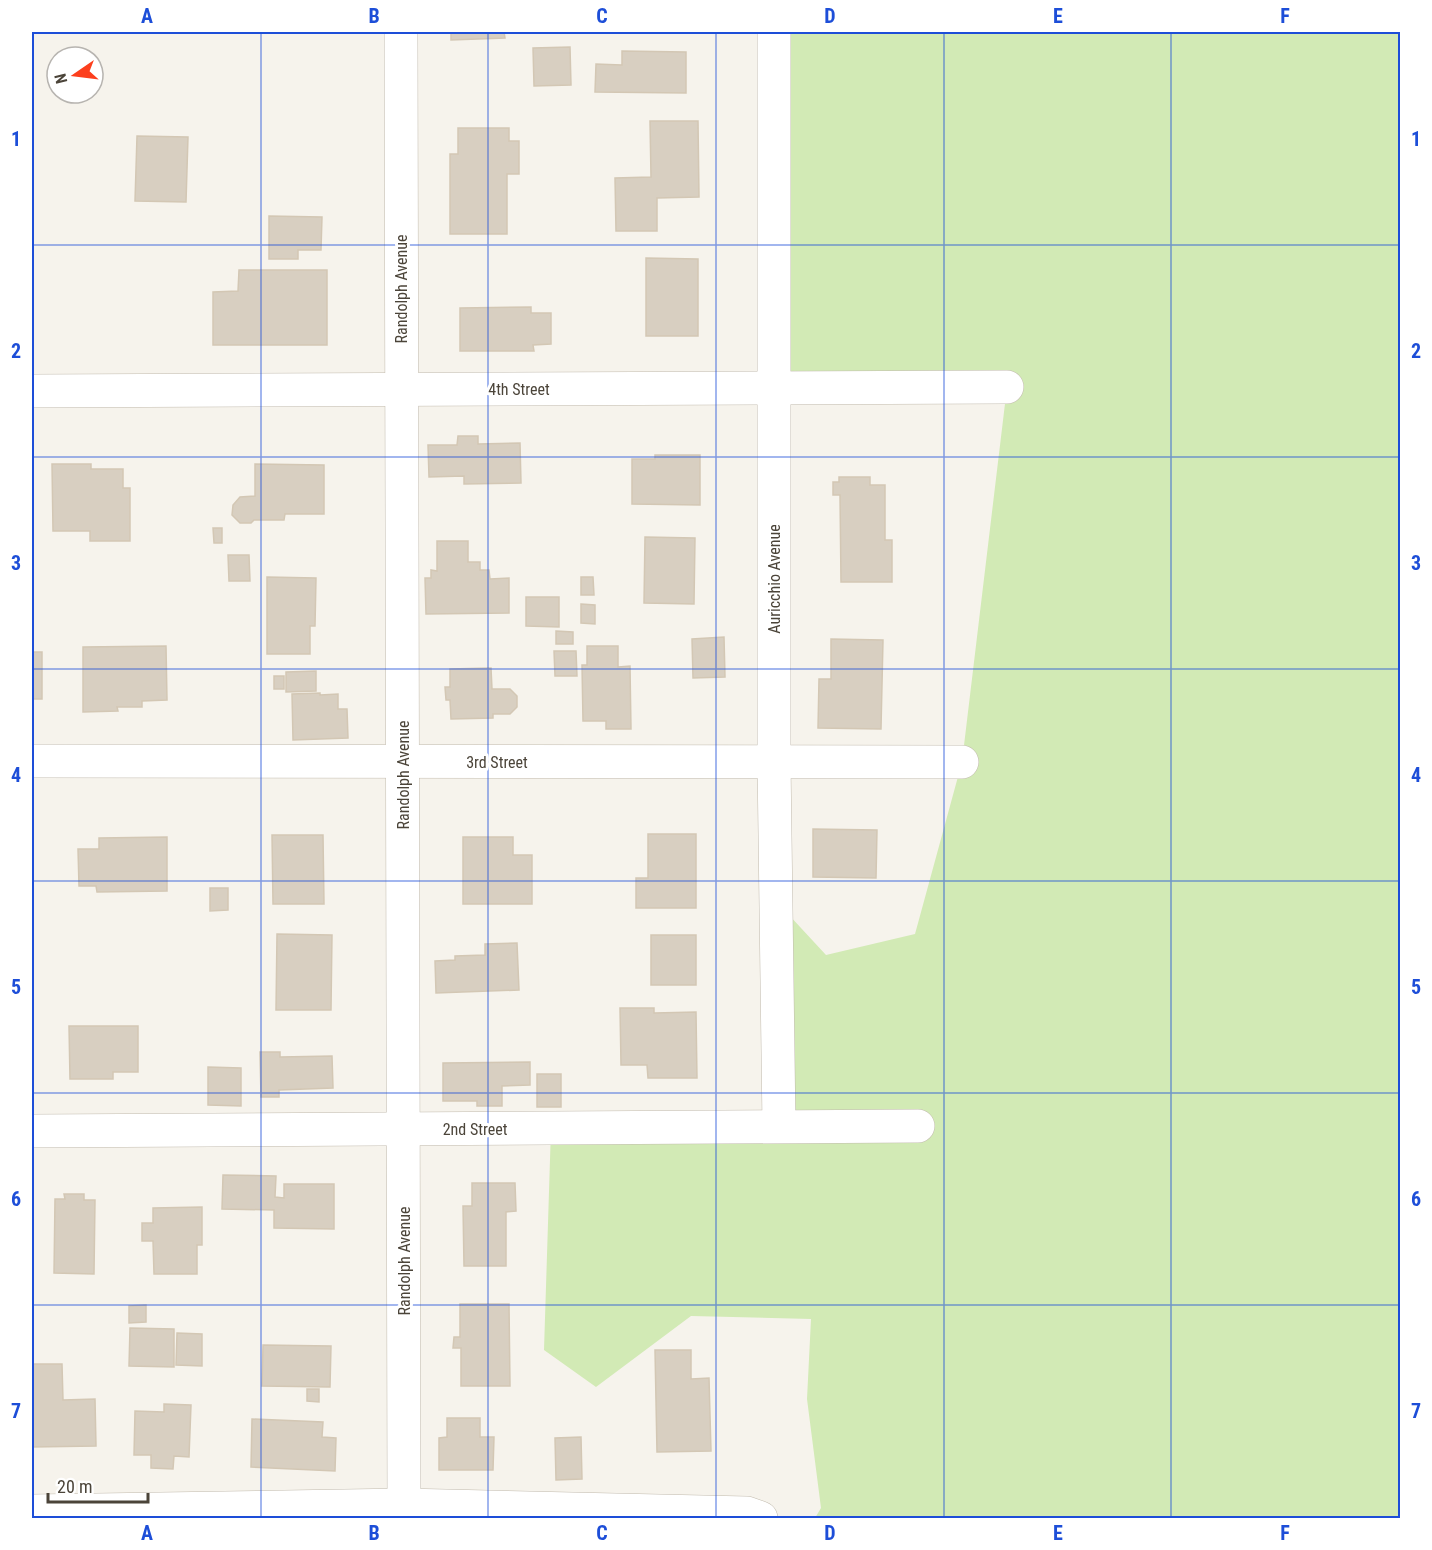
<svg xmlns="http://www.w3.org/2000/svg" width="1432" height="1550" viewBox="0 0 1432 1550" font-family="'Roboto Condensed',sans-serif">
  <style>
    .green { fill: #d2eab5 }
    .building { fill: #d8cfc1; stroke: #d3c7b4; stroke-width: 1.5 }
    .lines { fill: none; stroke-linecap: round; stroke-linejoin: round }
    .minor-casing { stroke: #c2bbae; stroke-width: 34 }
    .minor { stroke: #fff; stroke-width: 33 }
    .grid { fill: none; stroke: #1d4ed8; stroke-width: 1.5; stroke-opacity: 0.55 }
    .labels { text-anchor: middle; stroke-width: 6; stroke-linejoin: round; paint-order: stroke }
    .street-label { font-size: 16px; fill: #4b4439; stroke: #fff }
    .neatline { fill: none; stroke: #1d4ed8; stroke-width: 2 }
    .grid-label { font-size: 20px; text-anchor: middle; font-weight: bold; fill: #1d4ed8 }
  </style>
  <rect width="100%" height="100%" fill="#f6f3ec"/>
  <!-- green -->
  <path class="green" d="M 774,32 L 1400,32 L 1400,1518 L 815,1518 L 821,1508 L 807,1399 L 811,1319 L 691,1316 L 596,1387 L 544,1350 L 551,1128 L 779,1126 L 776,901 L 826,955 L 915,934 L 962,762 L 1007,387 L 774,388 Z"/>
  <!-- building -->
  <g class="building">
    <path d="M 451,32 L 504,32 L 505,38 L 451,40 Z"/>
    <path d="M 570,47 L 571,85 L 534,86 L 533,48 Z"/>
    <path d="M 622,51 L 686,52 L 686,93 L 595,92 L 596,64 L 622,65 Z"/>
    <path d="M 650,121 L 698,121 L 699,197 L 657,198 L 657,231 L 616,231 L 615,178 L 651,177 Z"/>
    <path d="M 458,128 L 509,128 L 509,141 L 519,141 L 519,174 L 507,174 L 507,234 L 450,234 L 450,154 L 458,154 Z"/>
    <path d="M 137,136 L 188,137 L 186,202 L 135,201 Z"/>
    <path d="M 269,216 L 322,217 L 321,250 L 298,250 L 298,259 L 269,259 Z"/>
    <path d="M 646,258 L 698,259 L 698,336 L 646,336 Z"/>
    <path d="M 239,270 L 327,270 L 327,345 L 213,345 L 213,292 L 238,291 Z"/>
    <path d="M 531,307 L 531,313 L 551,313 L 551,344 L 533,345 L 534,351 L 460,351 L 460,308 Z"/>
    <path d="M 458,436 L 478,436 L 478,444 L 520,443 L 521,483 L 464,484 L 464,476 L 429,477 L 428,445 L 457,445 Z"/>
    <path d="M 655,455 L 700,455 L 700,505 L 632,504 L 632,459 L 655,459 Z"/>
    <path d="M 52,464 L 91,464 L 91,469 L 123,469 L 123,488 L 130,488 L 130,541 L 90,541 L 90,531 L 53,531 Z"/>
    <path d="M 255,464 L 324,465 L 324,514 L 285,514 L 284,520 L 254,520 L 251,523 L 240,523 L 232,515 L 233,505 L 240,497 L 255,496 Z"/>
    <path d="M 839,477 L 870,477 L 870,485 L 885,485 L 885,540 L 892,540 L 892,582 L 841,582 L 840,495 L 833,495 L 833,482 L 839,482 Z"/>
    <path d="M 213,528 L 222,528 L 222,543 L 214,543 Z"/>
    <path d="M 645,537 L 695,538 L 694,604 L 644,603 Z"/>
    <path d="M 437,541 L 468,541 L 468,562 L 480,562 L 480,570 L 489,570 L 490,579 L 509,578 L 509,613 L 426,614 L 425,578 L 431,578 L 431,570 L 437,571 Z"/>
    <path d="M 228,555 L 249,555 L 250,581 L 229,581 Z"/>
    <path d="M 267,577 L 316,578 L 315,626 L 310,626 L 310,654 L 267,654 Z"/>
    <path d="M 581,577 L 593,577 L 594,595 L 581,595 Z"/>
    <path d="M 526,597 L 559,597 L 559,627 L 526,626 Z"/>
    <path d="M 581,604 L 595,605 L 595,624 L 581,623 Z"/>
    <path d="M 556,631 L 573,632 L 573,644 L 556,644 Z"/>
    <path d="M 724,637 L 725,677 L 693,678 L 692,639 Z"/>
    <path d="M 831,639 L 883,640 L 881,729 L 818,728 L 819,679 L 831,679 Z"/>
    <path d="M 166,646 L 167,700 L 142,701 L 142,707 L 117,707 L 118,711 L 83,712 L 83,647 Z"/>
    <path d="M 587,646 L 618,646 L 618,667 L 630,666 L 631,729 L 606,729 L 606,721 L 583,721 L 582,665 L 587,665 Z"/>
    <path d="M 554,651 L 576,651 L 577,676 L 555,676 Z"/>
    <rect x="32" y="652" width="10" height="47"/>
    <path d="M 491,668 L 492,689 L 510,689 L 517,696 L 517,707 L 510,714 L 493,714 L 493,718 L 451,719 L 450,700 L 446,700 L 445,687 L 450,687 L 450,669 Z"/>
    <path d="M 316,671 L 316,691 L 286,692 L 286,672 Z"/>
    <rect x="274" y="676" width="10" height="13"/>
    <path d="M 320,693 L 320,695 L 338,694 L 338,709 L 347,709 L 348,738 L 293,740 L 292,694 Z"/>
    <path d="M 813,829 L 877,830 L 876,878 L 813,877 Z"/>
    <path d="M 648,834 L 696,834 L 696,908 L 636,908 L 636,878 L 648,878 Z"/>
    <path d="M 272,835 L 323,835 L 324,904 L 273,904 Z"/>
    <path d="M 167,837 L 167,891 L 97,892 L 96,886 L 79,886 L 78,849 L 99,849 L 99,838 Z"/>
    <path d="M 463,837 L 513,837 L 513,855 L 532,855 L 532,904 L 463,904 Z"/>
    <path d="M 210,888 L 228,888 L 228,910 L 210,911 Z"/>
    <path d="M 277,934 L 332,935 L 331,1010 L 276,1010 Z"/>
    <rect x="651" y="935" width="45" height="50"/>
    <path d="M 517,943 L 519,990 L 436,993 L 435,961 L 455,960 L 455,956 L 485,955 L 485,944 Z"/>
    <path d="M 620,1008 L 654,1008 L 654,1013 L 696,1012 L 697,1078 L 648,1078 L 647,1065 L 621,1065 Z"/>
    <path d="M 69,1026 L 138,1026 L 138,1072 L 113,1072 L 113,1079 L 70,1079 Z"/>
    <path d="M 260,1052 L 280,1052 L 280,1057 L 332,1056 L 333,1088 L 279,1090 L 279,1097 L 261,1097 Z"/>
    <path d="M 530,1062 L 530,1085 L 502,1086 L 502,1106 L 477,1106 L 477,1101 L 443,1101 L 443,1063 Z"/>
    <path d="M 208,1067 L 241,1068 L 241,1106 L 208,1105 Z"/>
    <rect x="537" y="1074" width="24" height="33"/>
    <path d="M 223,1175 L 276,1176 L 275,1197 L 284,1198 L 284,1184 L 334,1184 L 334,1229 L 274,1228 L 274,1210 L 222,1209 Z"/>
    <path d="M 472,1183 L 515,1183 L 516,1211 L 506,1212 L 506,1266 L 464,1266 L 463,1206 L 472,1206 Z"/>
    <path d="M 64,1194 L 84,1194 L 84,1200 L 95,1200 L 94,1274 L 54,1273 L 55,1199 L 65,1199 Z"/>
    <path d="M 202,1207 L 202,1245 L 197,1245 L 197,1274 L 154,1274 L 153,1241 L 142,1241 L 142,1223 L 153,1223 L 153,1208 Z"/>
    <path d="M 460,1304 L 509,1304 L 510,1386 L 461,1386 L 461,1348 L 453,1348 L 454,1337 L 460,1337 Z"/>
    <path d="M 146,1305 L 146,1322 L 129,1323 L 129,1306 Z"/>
    <path d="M 130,1328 L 174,1329 L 174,1367 L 129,1366 Z"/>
    <path d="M 177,1333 L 202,1334 L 202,1366 L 176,1365 Z"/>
    <path d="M 263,1345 L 331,1346 L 330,1387 L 262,1386 Z"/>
    <path d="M 655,1350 L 691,1350 L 691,1379 L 709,1378 L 711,1451 L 657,1452 Z"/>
    <path d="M 32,1364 L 62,1364 L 63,1400 L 95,1399 L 96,1446 L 32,1447 Z"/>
    <path d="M 307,1389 L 319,1389 L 319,1402 L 307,1401 Z"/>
    <path d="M 164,1404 L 191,1405 L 189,1457 L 174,1456 L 173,1469 L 151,1468 L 151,1455 L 134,1455 L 135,1411 L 164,1412 Z"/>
    <path d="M 447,1418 L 480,1418 L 480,1437 L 494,1437 L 493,1470 L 439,1470 L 439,1438 L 447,1437 Z"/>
    <path d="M 252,1419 L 323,1422 L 322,1437 L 336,1438 L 335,1471 L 251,1467 Z"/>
    <path d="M 581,1437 L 582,1479 L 556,1480 L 555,1438 Z"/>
  </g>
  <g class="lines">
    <!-- minor casing -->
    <g class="minor-casing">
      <g id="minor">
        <path d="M 401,32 L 404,1518"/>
        <path d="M 774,32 L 774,762 L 779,1126"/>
        <path d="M 32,391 L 1007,387"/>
        <path d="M 32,761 L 962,762"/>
        <path d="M 32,1131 L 918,1126"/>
        <path d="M 32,1511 L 404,1505 L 747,1513 L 761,1518"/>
      </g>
    </g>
    <!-- minor -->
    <use href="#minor" class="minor"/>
  </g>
  <!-- grid -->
  <path class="grid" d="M 261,32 L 261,1518M 488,32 L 488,1518M 716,32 L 716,1518M 944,32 L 944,1518M 1171,32 L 1171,1518M 32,245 L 1400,245M 32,457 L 1400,457M 32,669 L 1400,669M 32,881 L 1400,881M 32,1093 L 1400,1093M 32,1305 L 1400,1305"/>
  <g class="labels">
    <!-- street labels -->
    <g class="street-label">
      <text transform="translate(401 289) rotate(-90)" y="6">Randolph Avenue</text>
      <text x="519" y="395">4th Street</text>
      <text transform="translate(774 579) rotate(-90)" y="6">Auricchio Avenue</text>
      <text x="497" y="768">3rd Street</text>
      <text transform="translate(403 775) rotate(-90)" y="6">Randolph Avenue</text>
      <text x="475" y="1135">2nd Street</text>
      <text transform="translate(404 1261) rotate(-90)" y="6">Randolph Avenue</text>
    </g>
  </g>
  <!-- border -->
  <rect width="1432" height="1550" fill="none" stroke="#ffffff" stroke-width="66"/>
  <!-- north arrow -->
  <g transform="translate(75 75) rotate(256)"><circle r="28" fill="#ffffff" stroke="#b7b4b0" stroke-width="1.5"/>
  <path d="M0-4.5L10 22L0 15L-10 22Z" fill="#fc3f1d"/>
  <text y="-9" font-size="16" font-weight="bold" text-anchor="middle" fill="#4b4439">N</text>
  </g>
  <!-- scale -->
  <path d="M48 1493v9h100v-9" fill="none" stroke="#4b4439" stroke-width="3"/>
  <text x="57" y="1493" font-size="18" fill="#4b4439" stroke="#ffffff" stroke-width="4.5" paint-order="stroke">20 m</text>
  <rect x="33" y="33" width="1366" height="1484" class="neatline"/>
  <g class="grid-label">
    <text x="147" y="23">A</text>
    <text x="374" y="23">B</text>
    <text x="602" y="23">C</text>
    <text x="830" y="23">D</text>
    <text x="1058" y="23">E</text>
    <text x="1285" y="23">F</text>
    <text x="16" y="146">1</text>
    <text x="1416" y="146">1</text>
    <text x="16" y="358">2</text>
    <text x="1416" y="358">2</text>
    <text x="16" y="570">3</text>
    <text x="1416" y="570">3</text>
    <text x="16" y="782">4</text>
    <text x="1416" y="782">4</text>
    <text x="16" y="994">5</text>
    <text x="1416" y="994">5</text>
    <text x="16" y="1206">6</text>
    <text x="1416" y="1206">6</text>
    <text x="16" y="1418">7</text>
    <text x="1416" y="1418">7</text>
    <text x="147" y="1540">A</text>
    <text x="374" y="1540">B</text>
    <text x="602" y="1540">C</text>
    <text x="830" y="1540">D</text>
    <text x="1058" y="1540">E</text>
    <text x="1285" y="1540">F</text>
  </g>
</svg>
